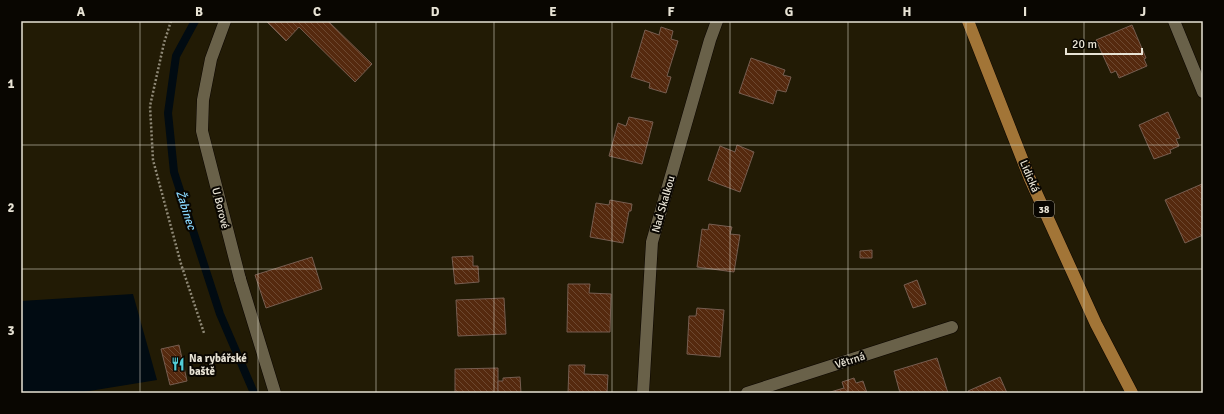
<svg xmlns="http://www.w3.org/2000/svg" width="1224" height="414" viewBox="0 0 1224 414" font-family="Signika,sans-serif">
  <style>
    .water { fill: #010b12 }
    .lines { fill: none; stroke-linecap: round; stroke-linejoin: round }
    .stream { stroke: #010b12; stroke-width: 8 }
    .building { fill: url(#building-back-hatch); stroke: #765d50 }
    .lane-casing { stroke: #0b0500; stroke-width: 13 }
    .street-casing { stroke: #0b0500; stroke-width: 13 }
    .primary-casing { stroke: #0b0500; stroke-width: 13 }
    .path { stroke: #8f8977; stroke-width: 2.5; stroke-dasharray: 2 2; stroke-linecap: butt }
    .lane { stroke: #696149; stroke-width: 12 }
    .street { stroke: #696149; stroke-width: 12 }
    .primary { stroke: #a27537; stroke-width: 12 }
    .grid { fill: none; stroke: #e8e3d5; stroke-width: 1; stroke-opacity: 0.55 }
    .labels { text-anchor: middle; stroke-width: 4; stroke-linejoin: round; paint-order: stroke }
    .shield { fill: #090601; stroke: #a5a195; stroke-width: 1 }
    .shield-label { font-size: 10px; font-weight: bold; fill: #e8e3d5 }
    .street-label { font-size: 11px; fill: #e8e3d5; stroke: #090601 }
    .poi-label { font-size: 11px; font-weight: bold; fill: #e8e3d5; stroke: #090601; text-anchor: start }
    .water-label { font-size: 12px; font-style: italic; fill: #89d7fd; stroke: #090601 }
    .neatline { fill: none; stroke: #e8e3d5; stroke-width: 1.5 }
    .grid-label { font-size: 13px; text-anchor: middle; font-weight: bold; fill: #e8e3d5 }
  </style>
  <defs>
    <pattern id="building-back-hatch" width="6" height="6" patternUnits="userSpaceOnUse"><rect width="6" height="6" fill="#55290e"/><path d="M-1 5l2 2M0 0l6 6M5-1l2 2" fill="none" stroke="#6d4830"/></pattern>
  </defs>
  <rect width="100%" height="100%" fill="#221b05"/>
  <!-- water -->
  <path class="water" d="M 133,294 L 157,380 L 77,393 L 21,393 L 21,301 Z"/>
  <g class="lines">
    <!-- stream -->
    <path class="stream" d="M 195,21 L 176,56 L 168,113 L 174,172 L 220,314 L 254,393"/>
  </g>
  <!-- building -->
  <g class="building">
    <path d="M 266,21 L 328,21 L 372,64 L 355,82 L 299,27 L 286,41 Z"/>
    <path d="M 1132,25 L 1146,58 L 1144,59 L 1147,66 L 1119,78 L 1116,71 L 1111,73 L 1096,40 Z"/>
    <path d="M 661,27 L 673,31 L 671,39 L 678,41 L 667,76 L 671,77 L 666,93 L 649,88 L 650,83 L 631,77 L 645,30 L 659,35 Z"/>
    <path d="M 751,58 L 785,70 L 783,75 L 791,77 L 786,92 L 777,90 L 773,104 L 739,93 Z"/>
    <path d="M 1168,112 L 1180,138 L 1176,139 L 1179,146 L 1170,150 L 1171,153 L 1154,159 L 1139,125 Z"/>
    <path d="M 629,117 L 653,122 L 642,164 L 609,156 L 618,123 L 626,126 Z"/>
    <path d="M 737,145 L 754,152 L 740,192 L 708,180 L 720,146 L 735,152 Z"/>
    <path d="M 1202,184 L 1203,235 L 1185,243 L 1165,200 Z"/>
    <path d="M 610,200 L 632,204 L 631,211 L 629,211 L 623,243 L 590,237 L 596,203 L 609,205 Z"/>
    <path d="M 709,224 L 732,227 L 730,234 L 740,235 L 734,272 L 697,267 L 702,229 L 708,230 Z"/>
    <path d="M 872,250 L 872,258 L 860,258 L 860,251 Z"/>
    <path d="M 473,256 L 473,266 L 478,266 L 479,282 L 455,284 L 452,257 Z"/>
    <path d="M 312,257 L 322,289 L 266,308 L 255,275 Z"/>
    <path d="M 917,280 L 926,304 L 913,308 L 904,285 Z"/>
    <path d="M 568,284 L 590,284 L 589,293 L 611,294 L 610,332 L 567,332 Z"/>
    <path d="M 504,298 L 506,334 L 458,336 L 456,300 Z"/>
    <path d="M 697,308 L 724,310 L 720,357 L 687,354 L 689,316 L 696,316 Z"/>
    <path d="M 179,345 L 187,381 L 170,385 L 161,349 Z"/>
    <path d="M 937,358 L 948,393 L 900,393 L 894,371 Z"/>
    <path d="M 569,365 L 585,365 L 584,374 L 608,375 L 607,393 L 568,393 Z"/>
    <path d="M 498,368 L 498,393 L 455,393 L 455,369 Z"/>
    <path d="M 520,377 L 521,393 L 498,393 L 498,381 L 503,381 L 503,378 Z"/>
    <path d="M 1000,377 L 1007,393 L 969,393 L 968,391 Z"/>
    <path d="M 854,378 L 856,383 L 863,381 L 867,393 L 827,393 L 844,388 L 842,382 Z"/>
  </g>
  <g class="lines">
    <!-- lane casing -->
    <g class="lane-casing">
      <path id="lane" d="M 240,279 L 275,393"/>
    </g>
    <!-- street casing -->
    <g class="street-casing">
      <g id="street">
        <path d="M 225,21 L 211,59 L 203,100 L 202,131 L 240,279"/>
        <path d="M 1174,21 L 1203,92"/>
        <path d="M 643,393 L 652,242 L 710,40 L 717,21"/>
        <path d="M 747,393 L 952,327"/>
      </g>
    </g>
    <!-- primary casing -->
    <g class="primary-casing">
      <path id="primary" d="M 968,21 L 1030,179 L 1096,324 L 1132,393"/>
    </g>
    <!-- path -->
    <path class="path" d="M 171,21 L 164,43 L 150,106 L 153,160 L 181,264 L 204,333"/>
    <!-- lane -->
    <use href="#lane" class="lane"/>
    <!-- street -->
    <use href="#street" class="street"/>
    <!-- primary -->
    <use href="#primary" class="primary"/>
  </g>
  <!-- grid -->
  <path class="grid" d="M 140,21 L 140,393M 258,21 L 258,393M 376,21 L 376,393M 494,21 L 494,393M 612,21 L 612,393M 730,21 L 730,393M 848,21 L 848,393M 966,21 L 966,393M 1084,21 L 1084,393M 21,145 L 1203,145M 21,269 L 1203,269"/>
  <!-- icons -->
  <defs>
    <g id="restaurant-bare" transform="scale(1.08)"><path d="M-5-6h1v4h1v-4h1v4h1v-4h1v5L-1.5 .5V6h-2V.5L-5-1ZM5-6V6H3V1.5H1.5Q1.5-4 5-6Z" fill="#52ccd6" stroke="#090601" stroke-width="2.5" paint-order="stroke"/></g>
  </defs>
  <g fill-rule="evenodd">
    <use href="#restaurant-bare" x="178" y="364"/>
  </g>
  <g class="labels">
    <!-- shield labels -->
    <rect class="shield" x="1034" y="201" width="20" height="16" rx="3"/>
    <g class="shield-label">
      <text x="1044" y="213">38</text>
    </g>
    <!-- street labels -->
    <g class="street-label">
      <text transform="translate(1030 176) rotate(67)" y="4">Lidická</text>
      <text transform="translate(663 204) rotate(-74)" y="4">Nad Skalkou</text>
      <text transform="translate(221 208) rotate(76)" y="4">U Borové</text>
      <text transform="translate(850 360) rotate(-18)" y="4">Větrná</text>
    </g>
    <!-- poi labels -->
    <g class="poi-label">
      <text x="189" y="362">Na rybářské<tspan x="189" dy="13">baště</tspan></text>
    </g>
    <!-- water labels -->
    <g class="water-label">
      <text transform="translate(186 210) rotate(72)" y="4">Žabinec</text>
    </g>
  </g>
  <!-- border -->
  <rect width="1224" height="414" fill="none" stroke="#090601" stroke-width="44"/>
  <!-- scale -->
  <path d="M1066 48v6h76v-6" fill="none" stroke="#e8e3d5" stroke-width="2"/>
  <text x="1072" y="48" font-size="12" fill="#e8e3d5" stroke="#090601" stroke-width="3" paint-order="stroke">20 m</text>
  <rect x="22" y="22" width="1180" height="370" class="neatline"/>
  <g class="grid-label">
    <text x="81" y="16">A</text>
    <text x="199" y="16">B</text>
    <text x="317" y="16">C</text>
    <text x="435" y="16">D</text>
    <text x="553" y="16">E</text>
    <text x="671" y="16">F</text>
    <text x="789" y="16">G</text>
    <text x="907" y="16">H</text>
    <text x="1025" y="16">I</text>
    <text x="1143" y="16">J</text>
    <text x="11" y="88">1</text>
    <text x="11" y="212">2</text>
    <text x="11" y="335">3</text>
  </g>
</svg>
